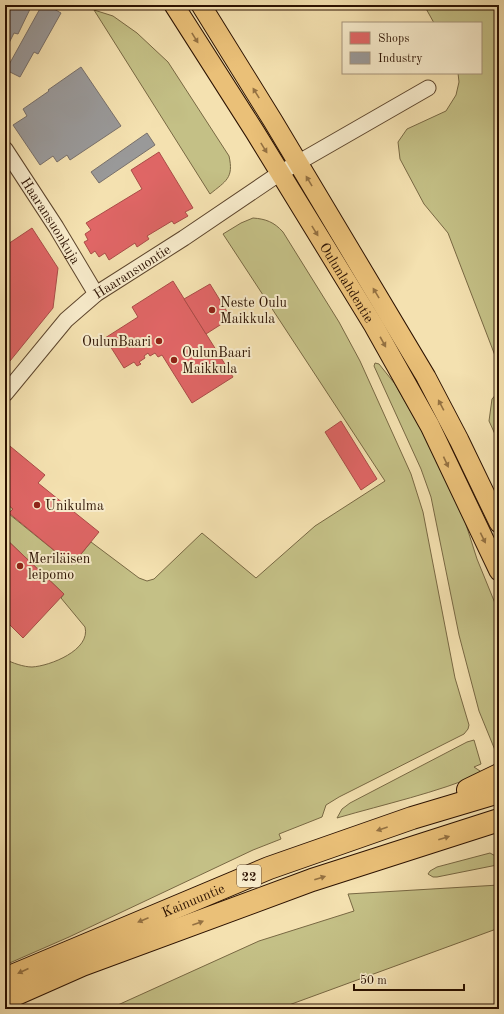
<svg xmlns="http://www.w3.org/2000/svg" width="504" height="1014" viewBox="0 0 504 1014" font-family="'Old Standard TT',serif">
  <style>
    .green { fill: #c4c086; stroke: #786843 }
    .shops { fill: #e06666; stroke: #aa4c47 }
    .industry { fill: #999; stroke: #78706b }
    .lines { fill: none; stroke-linecap: round; stroke-linejoin: round }
    .minor-casing { stroke: #5d452c; stroke-width: 17 }
    .major-casing { stroke: #2b1100; stroke-width: 21 }
    .highway-casing { stroke: #2b1100; stroke-width: 24 }
    .minor { stroke: #f8eccc; stroke-width: 15 }
    .major { stroke: #eac078; stroke-width: 19 }
    .highway { stroke: #eac078; stroke-width: 22 }
    .oneway { fill: #947142 }
    .poi-dot { fill: #8f2418; stroke: #f8eccc; stroke-width: 1.5 }
    .labels { text-anchor: middle; stroke-width: 4; stroke-linejoin: round; paint-order: stroke }
    .shield { fill: #f8eccc; stroke: #68533d; stroke-width: 1 }
    .shield-label { font-size: 13px; font-weight: bold; fill: #2b1100 }
    .street-label { font-size: 14px; fill: #2b1100; stroke: #f8eccc }
    .poi-label { font-size: 14px; fill: #2b1100; stroke: #f8eccc; text-anchor: start }
  </style>
  <rect width="100%" height="100%" fill="#f4e1b0"/>
  <filter id="stains"><feTurbulence type="fractalNoise" baseFrequency=".005" numOctaves="4"/><feColorMatrix values="0 0 0 0 .2 0 0 0 0 .09 0 0 0 0 .02 0 0 0 .5 -.17"/></filter>
  <radialGradient id="worn" r=".72"><stop offset=".6" stop-color="#630" stop-opacity="0"/><stop offset="1" stop-color="#630" stop-opacity=".3"/></radialGradient>
  <!-- green -->
  <g class="green">
    <path d="M 424,5 L 499,5 L 499,366 L 448,233 L 424,204 L 400,159 L 398,142 L 407,129 L 446,111 L 456,95 L 459,82 L 458,73 L 481,73 L 481,23 L 434,23 Z"/>
    <path d="M 94,10 L 113,16 L 137,33 L 168,62 L 229,156 C 234,178 226,181 210,194 Z"/>
    <path d="M 253,218 C 266,219 274,222 283,232 L 339,322 L 360,361 L 411,474 L 423,512 L 455,678 L 469,725 L 468,729 L 464,734 L 339,797 L 326,805 L 322,817 L 279,834 L 281,839 L 253,850 L 69,937 L 5,965 L 5,659 C 12,663 24,667 32,667 C 50,666 91,650 85,627 L 61,598 L 64,594 L 5,538 L 5,502 L 13,509 L 9,514 L 72,565 L 91,542 L 139,578 L 147,581 L 154,579 L 202,533 L 256,578 L 315,526 L 385,481 L 223,234 L 241,223 Z"/>
    <path d="M 375,363 L 379,364 L 395,384 L 431,447 L 462,512 L 477,559 L 499,613 L 499,754 L 497,755 L 479,711 L 459,635 L 431,497 L 421,469 L 374,366 Z"/>
    <path d="M 499,391 L 499,443 L 489,421 L 492,399 Z"/>
    <path d="M 474,740 L 481,764 L 474,767 L 483,773 C 436,793 385,804 337,818 L 342,809 L 350,803 L 467,742 Z"/>
    <path d="M 490,853 L 499,858 L 499,864 L 497,865 L 437,877 L 433,877 L 428,874 L 430,871 L 437,867 Z"/>
    <path d="M 499,885 L 499,928 L 278,1009 L 109,1009 L 259,941 L 354,911 L 348,894 Z"/>
  </g>
  <!-- shops -->
  <g class="shops">
    <path d="M 159,152 L 193,208 L 185,212 L 188,216 L 174,224 L 172,221 L 147,236 L 149,239 L 137,247 L 135,243 L 109,260 L 105,253 L 99,257 L 95,251 L 91,254 L 84,242 L 88,240 L 85,234 L 91,230 L 86,223 L 142,189 L 131,170 Z"/>
    <path d="M 32,228 L 58,268 L 53,308 L 10,361 L 5,357 L 5,246 Z"/>
    <path d="M 173,281 L 233,377 L 192,403 L 162,355 L 158,357 L 155,353 L 150,356 L 148,353 L 144,356 L 145,358 L 139,362 L 141,364 L 137,366 L 134,362 L 124,368 L 105,338 L 138,317 L 132,307 Z"/>
    <path d="M 210,284 L 231,318 L 206,334 L 184,299 Z"/>
    <path d="M 341,421 L 377,479 L 361,490 L 325,432 Z"/>
    <path d="M 5,442 L 45,475 L 38,483 L 99,532 L 72,565 L 9,513 L 13,509 L 5,502 Z"/>
    <path d="M 5,538 L 64,594 L 23,638 L 5,620 Z"/>
  </g>
  <!-- industry -->
  <g class="industry">
    <path d="M 5,5 L 32,5 L 18,34 L 14,33 L 5,51 Z"/>
    <path d="M 42,5 L 47,5 L 61,13 L 38,54 L 34,52 L 20,77 L 6,70 Z"/>
    <path d="M 81,67 L 121,126 L 70,160 L 67,155 L 57,162 L 53,156 L 40,165 L 13,125 L 27,116 L 23,109 L 49,91 L 48,90 Z"/>
    <path d="M 147,133 L 155,145 L 99,183 L 91,172 Z"/>
  </g>
  <g class="lines">
    <!-- minor casing -->
    <g class="minor-casing">
      <g id="minor">
        <path id="s1" d="M 5,149 L 56,227 L 96,294"/>
        <path id="s2" d="M 5,394 L 66,320 L 96,294 L 184,238 L 280,173 L 428,88"/>
      </g>
    </g>
    <!-- major casing -->
    <g class="major-casing">
      <g id="major">
        <path id="s3" d="M 174,5 L 255,132 L 374,326 L 430,426 L 499,571"/>
        <path d="M 201,5 L 273,121 L 426,377 L 459,440 L 499,523"/>
      </g>
    </g>
    <!-- highway casing -->
    <g class="highway-casing">
      <g id="highway">
        <path d="M 468,790 L 499,775"/>
        <path id="s4" d="M 5,979 L 269,868 L 412,818 L 499,792"/>
        <path d="M 5,999 L 82,965 L 312,880 L 499,820"/>
      </g>
    </g>
    <!-- minor -->
    <use href="#minor" class="minor"/>
    <!-- major -->
    <use href="#major" class="major"/>
    <!-- highway -->
    <use href="#highway" class="highway"/>
  </g>
  <!-- one-way arrows -->
  <defs><path id="oneway-solid" d="M-6-.8H1V-3.2L6.5 0L1 3.2V.8H-6Z"/></defs>
  <g class="oneway">
    <use href="#oneway-solid" transform="translate(195 38) rotate(58)"/>
    <use href="#oneway-solid" transform="translate(256 93) rotate(-122)"/>
    <use href="#oneway-solid" transform="translate(264 148) rotate(58)"/>
    <use href="#oneway-solid" transform="translate(309 181) rotate(-121)"/>
    <use href="#oneway-solid" transform="translate(315 231) rotate(58)"/>
    <use href="#oneway-solid" transform="translate(376 293) rotate(-121)"/>
    <use href="#oneway-solid" transform="translate(383 342) rotate(61)"/>
    <use href="#oneway-solid" transform="translate(441 405) rotate(-118)"/>
    <use href="#oneway-solid" transform="translate(446 462) rotate(65)"/>
    <use href="#oneway-solid" transform="translate(483 538) rotate(64)"/>
    <use href="#oneway-solid" transform="translate(382 829) rotate(161)"/>
    <use href="#oneway-solid" transform="translate(444 838) rotate(-18)"/>
    <use href="#oneway-solid" transform="translate(320 878) rotate(-18)"/>
    <use href="#oneway-solid" transform="translate(143 920) rotate(157)"/>
    <use href="#oneway-solid" transform="translate(198 923) rotate(-20)"/>
    <use href="#oneway-solid" transform="translate(23 971) rotate(156)"/>
  </g>
  <!-- markers -->
  <g class="poi-dot">
    <circle cx="212" cy="310" r="4"/>
    <circle cx="159" cy="341" r="4"/>
    <circle cx="174" cy="360" r="4"/>
    <circle cx="37" cy="505" r="4"/>
    <circle cx="20" cy="566" r="4"/>
  </g>
  <g class="labels">
    <!-- shield labels -->
    <rect class="shield" x="237" y="865" width="24" height="22" rx="3"/>
    <g class="shield-label">
      <text x="249" y="881">22</text>
    </g>
    <!-- street labels -->
    <g class="street-label">
      <text dy="5" stroke="none"><textPath href="#s1" startOffset="85">Haaransuonkuja</textPath></text>
      <text dy="5" stroke="none"><textPath href="#s2" startOffset="178">Haaransuontie</textPath></text>
      <text dy="5" stroke="none"><textPath href="#s3" startOffset="327">Oulunlahdentie</textPath></text>
      <text dy="5" stroke="none"><textPath href="#s4" startOffset="204">Kainuuntie</textPath></text>
    </g>
    <!-- poi labels -->
    <g class="poi-label">
      <text x="220" y="307">Neste Oulu<tspan x="220" dy="16">Maikkula</tspan></text>
      <text x="151" y="346" text-anchor="end">OulunBaari</text>
      <text x="182" y="357">OulunBaari<tspan x="182" dy="16">Maikkula</tspan></text>
      <text x="45" y="510">Unikulma</text>
      <text x="28" y="563">Meriläisen<tspan x="28" dy="16">leipomo</tspan></text>
    </g>
  </g>
  <!-- margin -->
  <rect width="504" height="1014" fill="none" stroke="#f4e1b0" stroke-width="20"/>
  <rect x="6" y="6" width="492" height="1002" fill="none" stroke="#2b1100" stroke-width="2"/>
  <rect x="10" y="10" width="484" height="994" fill="none" stroke="#2b1100"/>
  <!-- legend -->
  <rect x="342" y="22" width="140" height="52" fill="#f8eccc" stroke="#a6947a"/>
  <rect x="350" y="32" width="20" height="12" fill="#e06666" stroke="#a6947a"/>
  <text x="378" y="42" font-size="12" fill="#2b1100">Shops</text>
  <rect x="350" y="52" width="20" height="12" fill="#999999" stroke="#a6947a"/>
  <text x="378" y="62" font-size="12" fill="#2b1100">Industry</text>
  <!-- scale -->
  <path d="M354 984v6h110v-6" fill="none" stroke="#2b1100" stroke-width="2"/>
  <text x="360" y="984" font-size="12" fill="#2b1100" stroke="#f8eccc" stroke-width="3" paint-order="stroke">50 m</text>
  <rect width="100%" height="100%" filter="url(#stains)"/>
  <rect width="100%" height="100%" fill="url(#worn)"/>
</svg>
